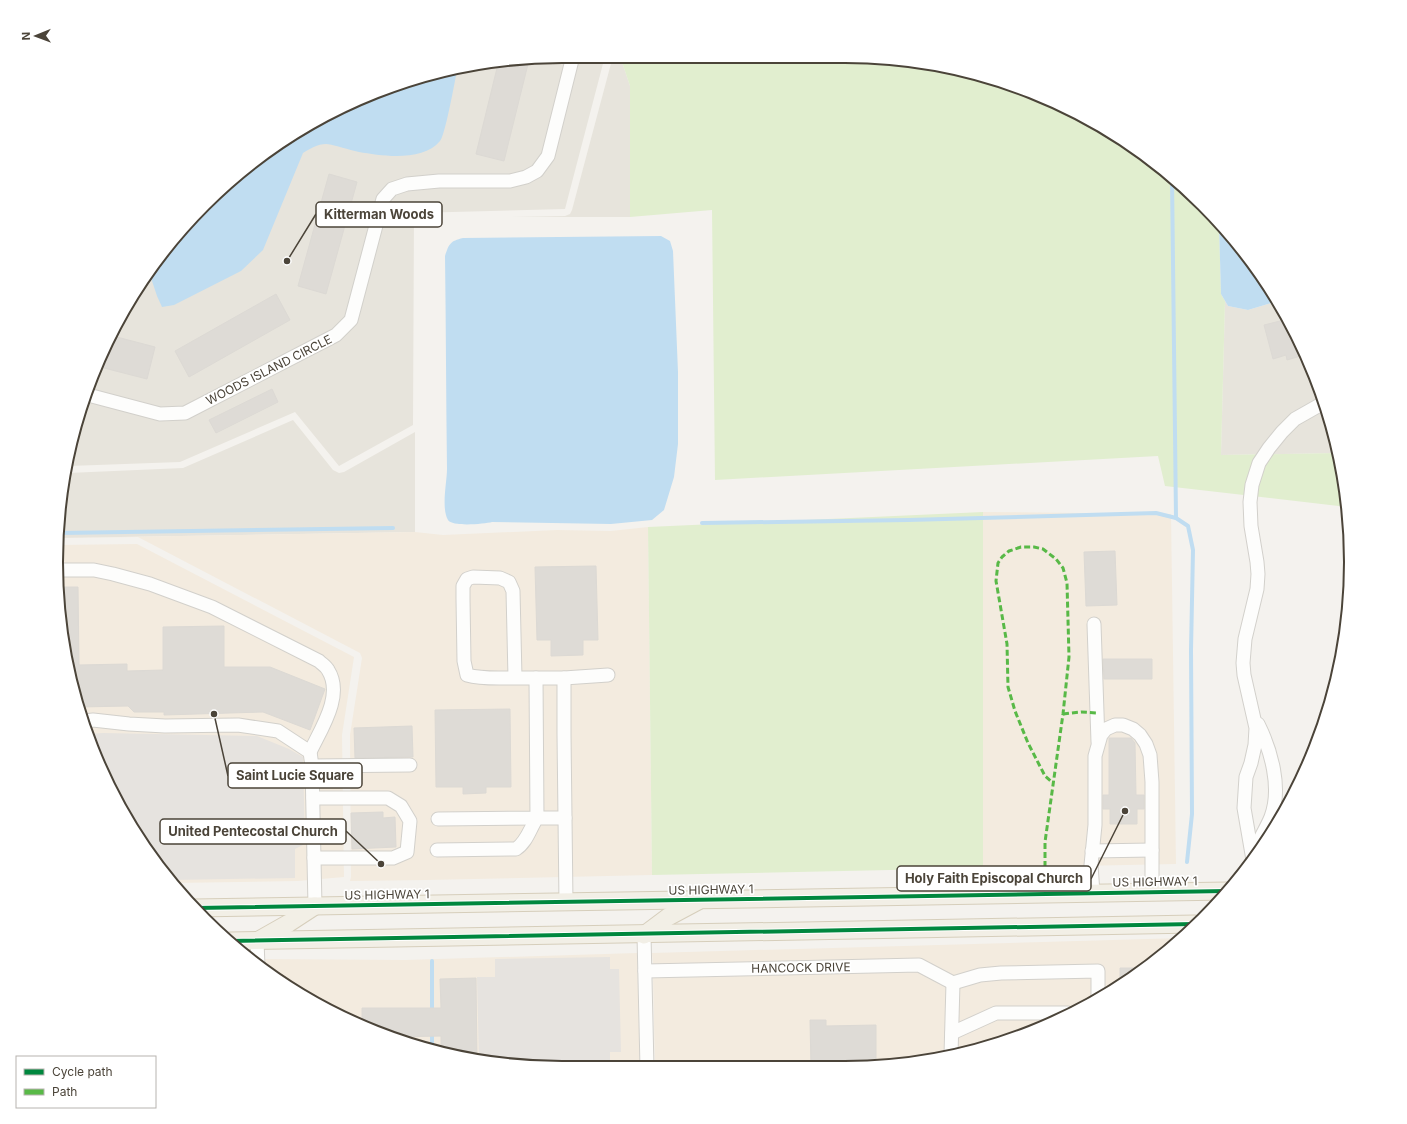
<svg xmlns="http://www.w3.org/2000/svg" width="1407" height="1124" viewBox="0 0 1407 1124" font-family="Inter,sans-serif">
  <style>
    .residential { fill: #e7e4dc }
    .commercial { fill: #f3ebdf }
    .green { fill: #e1eecf }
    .parking { fill: #e6e3df }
    .water { fill: #c0ddf1 }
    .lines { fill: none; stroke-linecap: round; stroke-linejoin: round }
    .stream { stroke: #c0ddf1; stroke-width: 4 }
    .building { fill: #dedbd6; stroke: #dcd9d4 }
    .minor-casing { stroke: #d2d0cb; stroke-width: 15 }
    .major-casing { stroke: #d6cebb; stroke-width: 19 }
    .minor { stroke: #fdfdfc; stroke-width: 13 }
    .major { stroke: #f2efe6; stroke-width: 17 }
    .quiet { stroke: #58b947; stroke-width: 3; stroke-dasharray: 6 3; stroke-linecap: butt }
    .cycleway-casing { stroke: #fff; stroke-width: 6 }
    .cycleway { stroke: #00873e; stroke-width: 4 }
    .labels { text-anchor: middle; stroke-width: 3.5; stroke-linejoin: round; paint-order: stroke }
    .street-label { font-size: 12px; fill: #4b4439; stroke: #fff }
    .rim { fill: none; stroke: #4b4439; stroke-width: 2 }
    .leader { fill: none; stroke: #4b4439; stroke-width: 1.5 }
    .callout-dot { fill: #4b4439; stroke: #fff; stroke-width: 1.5 }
    .callout { fill: #fff; stroke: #4b4439; stroke-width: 1.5 }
    .callout-label { font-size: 13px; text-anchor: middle; font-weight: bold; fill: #4b4439 }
  </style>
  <rect width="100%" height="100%" fill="#f4f2ee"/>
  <!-- residential -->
  <g class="residential">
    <path d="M 562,56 L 605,56 L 565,209 L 414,213 L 413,425 L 339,466 L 295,412 L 180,462 L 69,466 L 73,431 L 124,309 L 204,204 L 309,124 L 431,73 Z"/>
    <path d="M 613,56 L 620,56 L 630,86 L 630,217 L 511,217 L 565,216 L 570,214 L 572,210 Z"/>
    <path d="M 1225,301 L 1228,306 L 1248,310 L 1278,301 L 1283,309 L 1324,400 L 1337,453 L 1221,455 Z"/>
    <path d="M 293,420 L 333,470 L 339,473 L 344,472 L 415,432 L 415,532 L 59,538 L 68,473 L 183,468 Z"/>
  </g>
  <!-- commercial -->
  <g class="commercial">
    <path d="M 983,512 L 1171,514 L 1176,864 L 983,868 Z"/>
    <path d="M 648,527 L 652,875 L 426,880 L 350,881 L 351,877 L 350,735 L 362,658 L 360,653 L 138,537 L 59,538 L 415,532 L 443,535 L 557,530 L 611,531 Z"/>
    <path d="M 137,544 L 354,657 L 342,735 L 344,877 L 298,881 L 173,883 L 124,815 L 73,693 L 56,562 L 58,545 Z"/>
    <path d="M 1183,938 L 1178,943 L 1098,1000 L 976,1051 L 878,1067 L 655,1068 L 653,978 L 917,972 L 955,992 L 963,980 L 919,958 L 653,964 L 652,953 Z"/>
    <path d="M 637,953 L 640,1068 L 562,1068 L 464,1058 L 368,1029 L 254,964 L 250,959 L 405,960 Z"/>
  </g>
  <!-- green -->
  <g class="green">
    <path d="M 620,56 L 878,57 L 1008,83 L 1098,124 L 1178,181 L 1219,225 L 1221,294 L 1225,301 L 1221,455 L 1337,453 L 1347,496 L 1347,507 L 1165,486 L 1158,456 L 715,480 L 712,210 L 630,217 L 630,86 Z"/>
    <path d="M 983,512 L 983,868 L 652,875 L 648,527 Z"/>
  </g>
  <!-- parking -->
  <g class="parking">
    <path d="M 103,733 L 257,736 L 289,749 L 303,757 L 305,844 L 295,849 L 295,878 L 170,880 L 124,815 L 90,734 Z"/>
    <path d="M 610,957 L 610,969 L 619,969 L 621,1052 L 610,1052 L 610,1068 L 562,1068 L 479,1060 L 477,977 L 495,977 L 495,959 Z"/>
  </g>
  <!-- water -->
  <g class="water">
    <path d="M 457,70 C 455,81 445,136 440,141 C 423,162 382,156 359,152 C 348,150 337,145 326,144 C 318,144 309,149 303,153 L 263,250 L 241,271 L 174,305 L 162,307 L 157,296 L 150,275 L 204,204 L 309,124 L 431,73 Z"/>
    <path d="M 1219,225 L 1246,254 L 1278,301 L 1248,310 L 1228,306 L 1221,294 Z"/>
    <path d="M 661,236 L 670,241 L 673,251 L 678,372 L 678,444 L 674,477 L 664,510 L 652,520 L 611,524 L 492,522 C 484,524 452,527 448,520 C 441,508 447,482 447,469 C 446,398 446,327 445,256 C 449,244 450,241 463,238 Z"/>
  </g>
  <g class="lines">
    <!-- stream -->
    <g class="stream">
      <path d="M 1172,177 L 1176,518"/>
      <path d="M 702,523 L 908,520 L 1156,513 L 1176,518 L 1188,526 L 1193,550 L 1191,650 L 1192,814 L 1187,862"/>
      <path d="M 60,533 L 393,528"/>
      <path d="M 432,961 L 432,1013"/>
      <path d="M 432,1031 L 432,1049"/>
    </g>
  </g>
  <!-- building -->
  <g class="building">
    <path d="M 529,60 L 504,161 L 476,154 L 498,64 Z"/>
    <path d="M 329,174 L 357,182 L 326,294 L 298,286 Z"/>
    <path d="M 276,294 L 290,320 L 189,377 L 175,351 Z"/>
    <path d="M 1288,319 L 1304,355 L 1287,360 L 1286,355 L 1273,359 L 1264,325 Z"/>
    <path d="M 113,336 L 155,347 L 147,379 L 100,367 Z"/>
    <path d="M 272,389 L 278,402 L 216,433 L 209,420 Z"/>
    <path d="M 1115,551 L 1117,605 L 1086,606 L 1084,552 Z"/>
    <path d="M 596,566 L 598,640 L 583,640 L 583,655 L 551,656 L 551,640 L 537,640 L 535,567 Z"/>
    <path d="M 59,587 L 78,587 L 79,665 L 127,664 L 127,671 L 163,670 L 163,627 L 224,626 L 224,667 L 270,667 L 325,689 L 310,730 L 263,712 L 164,715 L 164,712 L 134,712 L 128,706 L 79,707 L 73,693 Z"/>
    <path d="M 1103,659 L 1152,659 L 1152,679 L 1104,679 Z"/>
    <path d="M 510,709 L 511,787 L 486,787 L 486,793 L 463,794 L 463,787 L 436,787 L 435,710 Z"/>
    <path d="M 412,726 L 413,757 L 355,758 L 354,728 Z"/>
    <path d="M 1109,738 L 1131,738 L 1135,743 L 1136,795 L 1144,795 L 1144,809 L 1137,809 L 1137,824 L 1110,824 L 1110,809 L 1103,809 L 1103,795 L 1109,795 Z"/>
    <path d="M 383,812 L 383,818 L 395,817 L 396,847 L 352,849 L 351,813 Z"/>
    <path d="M 1120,968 L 1143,968 L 1120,984 Z"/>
    <path d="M 476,978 L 477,1060 L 464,1058 L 441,1052 L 441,1036 L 392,1037 L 368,1029 L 362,1026 L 362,1008 L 441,1008 L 440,979 Z"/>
    <path d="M 810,1020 L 826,1020 L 826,1026 L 876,1025 L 876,1067 L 811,1067 Z"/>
  </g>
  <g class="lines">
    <!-- minor casing -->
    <g class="minor-casing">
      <g id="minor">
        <path d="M 88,395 L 160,414 L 185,413 L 336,335 L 351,320 L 383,199 L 392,189 L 407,184 L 439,181 L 510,181 L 526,177 L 537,171 L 548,156 L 573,56"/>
        <path d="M 57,570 L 94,570 L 113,574 L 150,584 L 212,607 L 319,661 C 322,664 326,666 328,670 C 344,695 321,729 310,752"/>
        <path d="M 1094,624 L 1098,742"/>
        <path d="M 515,678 L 513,591 L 509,582 L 500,578 L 473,577 L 467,579 L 463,586 L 463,599 L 464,661 L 467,675 C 481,679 495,678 510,678 C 528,678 546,678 564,678 L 564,734 L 566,902"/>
        <path d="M 564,678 L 608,675"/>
        <path d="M 85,721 L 93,720 L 129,724 L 165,726 L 238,725 L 278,731 L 310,752 L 312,766 L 315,906"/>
        <path d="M 312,766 L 410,765"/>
        <path d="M 313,798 L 388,798 L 401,806 L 410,821 L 407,852 L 393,858 L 314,858"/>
        <path d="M 438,819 L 537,818 L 536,678"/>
        <path d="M 437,850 L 516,849 C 527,842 530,828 537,818 L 565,818"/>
        <path d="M 1092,851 L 1152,850"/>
        <path d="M 1255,857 C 1256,842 1266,830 1271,817 C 1282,788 1271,750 1258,724"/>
        <path d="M 1253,860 L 1244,808 L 1246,777 L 1251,763 L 1255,745 L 1256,728 L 1244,675 L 1243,663 L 1245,639 L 1257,589 L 1258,574 L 1257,562 L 1251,526 L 1250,502 L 1252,485 L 1259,463 L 1269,448 L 1282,432 L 1295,419 L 1325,402"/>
        <path d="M 1093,893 L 1091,865 L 1095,825 L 1095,756 L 1101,735 L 1106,729 L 1115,725 L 1123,725 L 1133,729 L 1140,735 L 1146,744 L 1150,755 L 1152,782 L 1152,892"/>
        <path d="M 644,935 L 647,1068"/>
        <path d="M 257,941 L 258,966"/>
        <path d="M 645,971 L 919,965 L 953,983"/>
        <path d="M 953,983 L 980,975 L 1001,973 L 1098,971 L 1098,1000"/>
        <path d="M 952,1033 L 996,1013 L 1068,1013"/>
        <path d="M 951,1055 L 953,983"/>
      </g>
    </g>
    <!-- major casing -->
    <g class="major-casing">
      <g id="major">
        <path d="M 195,908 L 1227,891"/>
        <path d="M 644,935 L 668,917 L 698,901"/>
        <path d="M 259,940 L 289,923 L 315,906"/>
        <path d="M 230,941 L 1195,924"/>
      </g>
    </g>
    <!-- minor -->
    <use href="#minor" class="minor"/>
    <!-- major -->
    <use href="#major" class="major"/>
    <!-- quiet -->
    <g class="quiet">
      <path d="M 1063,714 L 1081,712 L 1097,713"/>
      <path d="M 1045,894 L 1045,842 L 1063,714 L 1069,657 L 1067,583 L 1063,568 L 1056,559 L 1043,549 L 1034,547 L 1021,547 L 1009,551 L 1002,557 L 998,563 L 996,581 L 1007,644 L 1008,687 L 1015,711 L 1028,743 L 1045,776 L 1053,783"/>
    </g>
    <!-- cycleway casing -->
    <g class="cycleway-casing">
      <g id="cycleway">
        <path d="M 195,908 L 1227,891"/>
        <path d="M 230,941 L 1195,924"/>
      </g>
    </g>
    <!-- cycleway -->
    <use href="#cycleway" class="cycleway"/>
  </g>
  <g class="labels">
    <!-- street labels -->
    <g class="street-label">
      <text transform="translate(269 370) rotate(-27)" y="4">WOODS ISLAND CIRCLE</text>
      <text transform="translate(1155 882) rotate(-1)" y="4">US HIGHWAY 1</text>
      <text transform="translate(711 890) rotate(-1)" y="4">US HIGHWAY 1</text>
      <text transform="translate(387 895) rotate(-1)" y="4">US HIGHWAY 1</text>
      <text transform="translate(801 968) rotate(-1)" y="4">HANCOCK DRIVE</text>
    </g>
  </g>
  <!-- crop -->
  <path d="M0 0H1407V1124H0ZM562 63H845A499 499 0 0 1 1344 562V562A499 499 0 0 1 845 1061H562A499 499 0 0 1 63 562V562A499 499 0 0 1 562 63Z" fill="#fff" fill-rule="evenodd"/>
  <path class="rim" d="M562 63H845A499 499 0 0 1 1344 562V562A499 499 0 0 1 845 1061H562A499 499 0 0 1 63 562V562A499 499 0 0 1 562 63Z"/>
  <!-- callouts -->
  <path class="leader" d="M287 261L316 214M214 714L228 776M381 864L346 831M1125 811L1091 879"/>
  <g class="callout-dot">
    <circle cx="287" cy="261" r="4"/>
    <circle cx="214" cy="714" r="4"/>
    <circle cx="381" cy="864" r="4"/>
    <circle cx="1125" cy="811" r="4"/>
  </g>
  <g class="callout">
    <rect x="316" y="202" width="126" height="25" rx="4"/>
    <rect x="228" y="763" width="134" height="25" rx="4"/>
    <rect x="160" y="819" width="186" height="25" rx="4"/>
    <rect x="897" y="866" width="194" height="25" rx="4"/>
  </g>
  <g class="callout-label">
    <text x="379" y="219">Kitterman Woods</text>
    <text x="295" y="780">Saint Lucie Square</text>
    <text x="253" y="836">United Pentecostal Church</text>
    <text x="994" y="883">Holy Faith Episcopal Church</text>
  </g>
  <!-- legend -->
  <rect x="16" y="1056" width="140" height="52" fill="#ffffff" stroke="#b7b4b0"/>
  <rect x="24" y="1069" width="20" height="6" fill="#00873e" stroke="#b7b4b0"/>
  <text x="52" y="1076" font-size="12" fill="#4b4439">Cycle path</text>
  <rect x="24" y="1089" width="20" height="6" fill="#58b947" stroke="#b7b4b0"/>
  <text x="52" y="1096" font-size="12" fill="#4b4439">Path</text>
  <!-- north arrow -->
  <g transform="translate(36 36) rotate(269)" stroke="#ffffff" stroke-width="3" paint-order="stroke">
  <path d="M0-3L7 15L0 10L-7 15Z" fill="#4b4439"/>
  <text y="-6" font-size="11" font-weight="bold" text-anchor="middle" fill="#4b4439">N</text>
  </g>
</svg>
